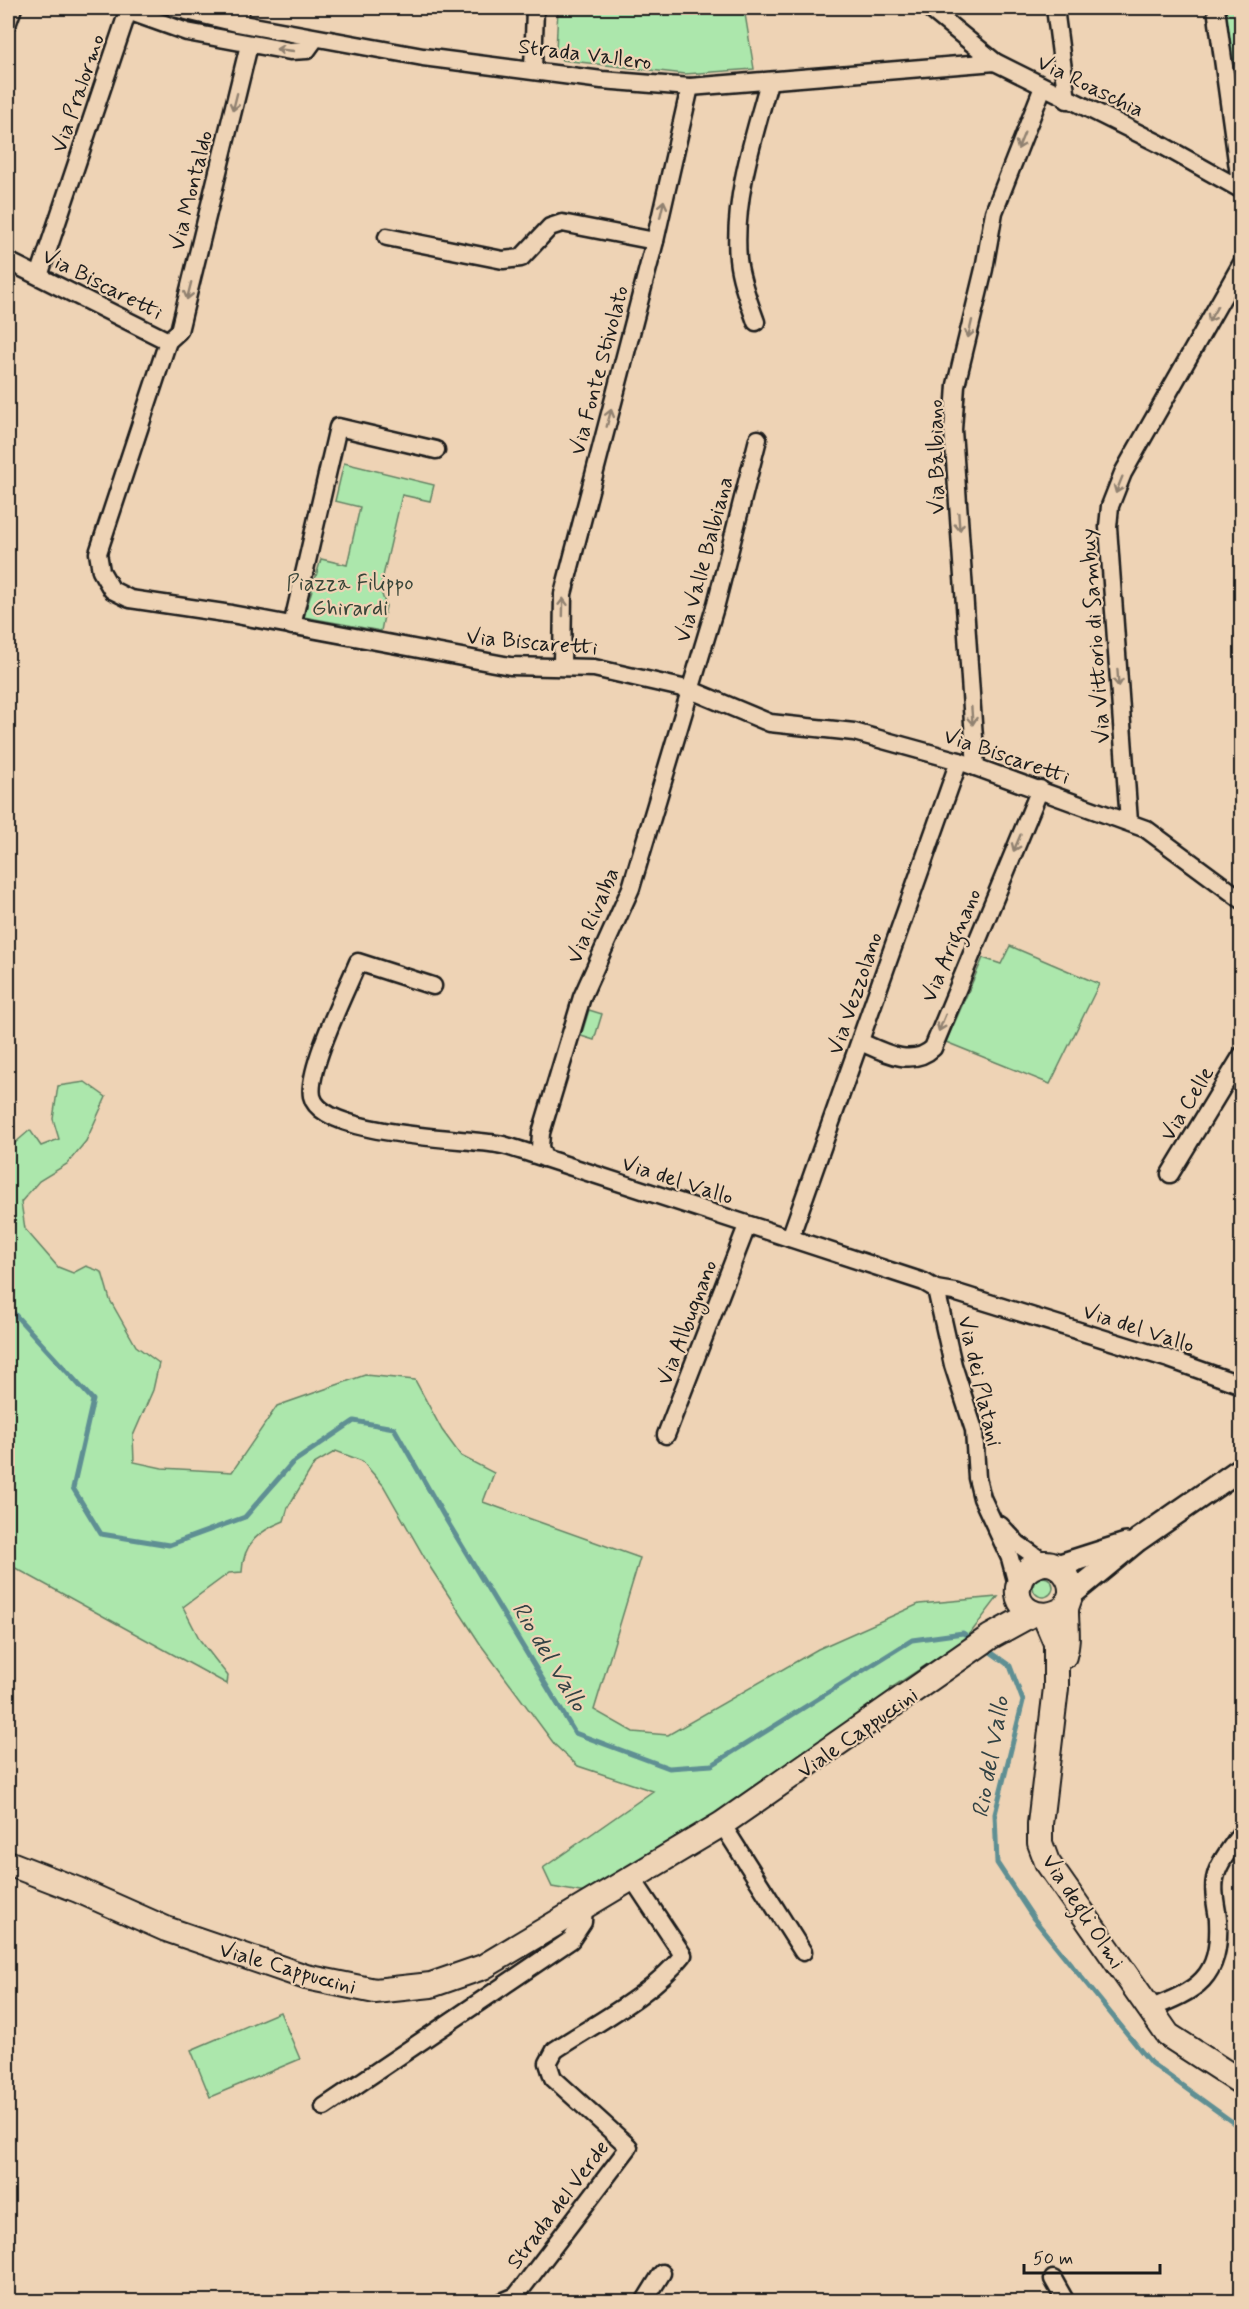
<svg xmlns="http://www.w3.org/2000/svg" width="1249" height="2309" viewBox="0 0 1249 2309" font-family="Mynerve,sans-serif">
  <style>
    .green { fill: #ace7ac; stroke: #648264; stroke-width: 1.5 }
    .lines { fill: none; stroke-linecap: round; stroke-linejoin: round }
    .stream { stroke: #5e8f93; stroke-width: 5 }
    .minor-casing { stroke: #1c1c1c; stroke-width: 21 }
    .tertiary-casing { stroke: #1c1c1c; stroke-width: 26 }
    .secondary-casing { stroke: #1c1c1c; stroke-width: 28 }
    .minor { stroke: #eed3b5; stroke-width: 16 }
    .tertiary { stroke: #eed3b5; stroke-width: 21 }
    .secondary { stroke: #eed3b5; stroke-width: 24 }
    .oneway { stroke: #908170 }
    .labels { text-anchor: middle; stroke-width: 4.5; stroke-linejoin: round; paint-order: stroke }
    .street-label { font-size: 22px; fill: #1c1c1c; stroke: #eed3b5 }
    .park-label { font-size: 22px; fill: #394539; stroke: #eed3b5 }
    .water-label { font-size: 24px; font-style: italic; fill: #324244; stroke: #eed3b5 }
  </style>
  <rect width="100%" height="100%" fill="#eed3b5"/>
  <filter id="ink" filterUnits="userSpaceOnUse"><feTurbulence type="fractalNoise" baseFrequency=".0167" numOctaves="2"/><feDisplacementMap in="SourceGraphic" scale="12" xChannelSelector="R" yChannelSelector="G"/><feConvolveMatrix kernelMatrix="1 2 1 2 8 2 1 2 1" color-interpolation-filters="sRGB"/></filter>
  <g filter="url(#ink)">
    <!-- green -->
    <g class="green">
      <path d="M 558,8 L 744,8 L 754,69 L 685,74 L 562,60 L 556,51 Z"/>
      <path d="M 1225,8 L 1241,8 L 1241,113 Z"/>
      <path d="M 344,463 L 434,485 L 430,501 L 402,495 L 380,589 L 386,606 L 381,631 L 304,617 L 321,559 L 347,565 L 360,507 L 335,501 Z"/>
      <path d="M 1010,946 L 1099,984 L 1050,1084 L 946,1042 L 983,958 L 1001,964 Z"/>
      <path d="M 589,1010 L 602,1014 L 594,1040 L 581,1036 Z"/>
      <path d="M 85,1082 L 106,1097 L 86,1141 L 67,1164 L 39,1181 L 21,1202 L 25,1229 L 58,1267 L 73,1273 L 86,1266 L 102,1272 L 110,1300 L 136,1346 L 159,1363 L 153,1390 L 133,1436 L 134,1462 L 162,1468 L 232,1472 L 277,1406 L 365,1375 L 415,1380 L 442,1430 L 461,1456 L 494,1473 L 483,1502 L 640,1558 L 594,1710 L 633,1732 L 668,1735 L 818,1649 L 919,1604 L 998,1597 L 966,1639 L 891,1688 L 885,1703 L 718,1815 L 586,1893 L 552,1887 L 543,1868 L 653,1791 L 578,1766 L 555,1745 L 481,1645 L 430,1567 L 383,1485 L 362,1461 L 336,1451 L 314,1464 L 288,1507 L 284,1521 C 259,1531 243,1543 242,1572 L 229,1573 L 183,1607 L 200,1640 L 228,1676 L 227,1684 L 8,1564 L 8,1149 L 30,1130 L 41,1146 L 59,1139 L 53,1119 L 58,1086 Z"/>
      <circle cx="1043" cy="1587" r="10"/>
      <path d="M 280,2012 L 300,2059 L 210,2097 L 191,2050 Z"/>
    </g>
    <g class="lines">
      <!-- stream -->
      <g class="stream">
        <path d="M 8,1307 L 93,1400 L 73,1488 L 101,1534 L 169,1545 L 245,1517 L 292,1463 L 354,1421 L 394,1428 L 444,1516 L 575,1733 L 669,1768 L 712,1765 L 912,1640 L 963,1633 L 975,1641"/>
        <path d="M 985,1648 L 1010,1666 L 1023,1701 L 995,1814 L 997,1863 L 1034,1919 L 1151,2063 L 1242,2129"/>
      </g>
      <!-- minor casing -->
      <g class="minor-casing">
        <g id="minor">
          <path d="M 174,8 L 237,23 L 423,57 L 602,80 L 690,87 L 995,62"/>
          <path d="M 929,8 L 995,62 L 1158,143 L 1242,190"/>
          <path d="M 1055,8 L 1067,100"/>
          <path d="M 1216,8 L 1241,190"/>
          <path d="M 8,22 L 13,8"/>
          <path d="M 237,23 L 241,8"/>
          <path d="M 533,70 L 535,8"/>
          <path d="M 387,237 L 503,260 L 521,258 L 550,227 L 562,223 L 655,241"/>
          <path d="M 8,261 L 168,341 L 98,553 L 101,571 L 112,590 L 130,599 L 231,614 L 510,666 L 594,668 L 691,690 L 770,723 L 854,732 L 959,761 L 1146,829 L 1242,900"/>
          <path d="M 39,276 L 128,11 L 187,32 L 290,51 L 307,50 L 315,39"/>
          <path d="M 756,322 C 749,302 740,280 738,259 C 733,200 753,139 769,82"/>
          <path d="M 168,341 L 179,331 L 249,45"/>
          <path d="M 292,626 L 338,427 L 436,450"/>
          <path d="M 562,666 L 563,594 L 655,241 L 690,87"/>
          <path d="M 976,767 L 953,430 L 956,385 L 984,269 L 994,212 L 1043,87"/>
          <path d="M 1129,822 L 1108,527 L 1110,506 L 1123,473 L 1242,263"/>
          <path d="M 433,986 L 358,962 C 346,991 307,1069 312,1096 C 320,1136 463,1138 497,1144 C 506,1145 515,1149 523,1151 L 924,1282 L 936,1289 L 954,1292 L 1169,1359 L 1242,1385"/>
          <path d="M 861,1042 C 883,1052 912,1068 933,1048 L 1040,789"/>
          <path d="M 544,1158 L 540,1147 L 541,1133 L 582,997 L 631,888 L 716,604 L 758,439"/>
          <path d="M 1170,1174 L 1242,1055"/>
          <path d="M 790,1238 L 959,761"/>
          <path d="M 936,1289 L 953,1365 L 974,1430 L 977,1478 L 982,1498 L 1010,1558 L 1018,1588"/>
          <path d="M 666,1435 L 747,1226"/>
          <path d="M 1000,1525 L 1018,1544 L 1045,1563"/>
          <path d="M 722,1824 L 803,1952"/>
          <path d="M 1149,2009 C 1197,1990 1221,1979 1218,1920 C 1217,1907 1212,1893 1215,1879 C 1218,1862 1233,1846 1242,1831"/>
          <path d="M 324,2107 L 571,1940 L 583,1922 L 584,1905"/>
          <path d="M 1053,2279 L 1066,2302"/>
          <path d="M 502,2302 L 516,2296 L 629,2147 L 553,2078 L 548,2063 L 555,2050 C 596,2023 653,1994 683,1955 L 632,1878"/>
          <path d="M 644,2302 L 662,2273"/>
        </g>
      </g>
      <!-- tertiary casing -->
      <g class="tertiary-casing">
        <g id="tertiary">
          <path d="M 1057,1566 L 1126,1544"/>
          <path d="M 1071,1595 L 1138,1540 L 1242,1468"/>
        </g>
      </g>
      <!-- secondary casing -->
      <g class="secondary-casing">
        <g id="secondary">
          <path d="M 1045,1617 L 1056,1643 L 1056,1688 L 1040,1824 L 1040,1843 L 1047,1862 L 1168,2035 L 1242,2083"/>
          <path d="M 1064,1656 C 1069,1640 1066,1627 1066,1611 C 1066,1604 1070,1599 1071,1593 C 1072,1578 1060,1562 1044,1563 C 1035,1564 1025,1570 1021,1578 C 1007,1608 1042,1626 1066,1607"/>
          <path d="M 8,1863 L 78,1890 L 166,1929 L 306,1977 L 375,1991 L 431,1985 L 483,1967 L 722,1824 L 990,1637 L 1032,1614"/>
        </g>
      </g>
      <!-- minor -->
      <use href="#minor" class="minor"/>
      <!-- tertiary -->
      <use href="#tertiary" class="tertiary"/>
      <!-- secondary -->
      <use href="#secondary" class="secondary"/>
    </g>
    <!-- one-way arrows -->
    <defs><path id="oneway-shaft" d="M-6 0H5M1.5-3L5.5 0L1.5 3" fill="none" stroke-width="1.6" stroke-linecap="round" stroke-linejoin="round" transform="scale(1.5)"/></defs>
    <g class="oneway">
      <use href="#oneway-shaft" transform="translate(285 50) rotate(-174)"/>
      <use href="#oneway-shaft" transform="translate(235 102) rotate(104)"/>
      <use href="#oneway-shaft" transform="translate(1021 141) rotate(112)"/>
      <use href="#oneway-shaft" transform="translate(662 209) rotate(-77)"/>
      <use href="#oneway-shaft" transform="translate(189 291) rotate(104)"/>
      <use href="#oneway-shaft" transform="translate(1213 314) rotate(120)"/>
      <use href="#oneway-shaft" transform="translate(970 329) rotate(103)"/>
      <use href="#oneway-shaft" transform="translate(609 418) rotate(-75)"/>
      <use href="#oneway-shaft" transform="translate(1119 485) rotate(112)"/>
      <use href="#oneway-shaft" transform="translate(959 522) rotate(86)"/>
      <use href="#oneway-shaft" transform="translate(563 607) rotate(-89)"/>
      <use href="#oneway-shaft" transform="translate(1118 678) rotate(86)"/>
      <use href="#oneway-shaft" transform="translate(972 716) rotate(86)"/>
      <use href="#oneway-shaft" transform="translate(1017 843) rotate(113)"/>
      <use href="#oneway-shaft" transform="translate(942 1023) rotate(112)"/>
    </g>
  </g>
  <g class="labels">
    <!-- street labels -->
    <g class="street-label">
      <text transform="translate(585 53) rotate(7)" y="8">Strada Vallero</text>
      <text transform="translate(1091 85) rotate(26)" y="8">Via Roaschia</text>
      <text transform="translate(77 93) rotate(-71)" y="8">Via Pralormo</text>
      <text transform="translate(190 190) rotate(-76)" y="8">Via Montaldo</text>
      <text transform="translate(103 283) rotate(27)" y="8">Via Biscaretti</text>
      <text transform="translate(598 370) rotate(-75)" y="8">Via Fonte Stivolato</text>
      <text transform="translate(935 457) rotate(-91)" y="8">Via Balbiano</text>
      <text transform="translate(703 559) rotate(-75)" y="8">Via Valle Balbiana</text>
      <text transform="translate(1094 636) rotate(-94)" y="8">Via Vittorio di Sambuy</text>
      <text transform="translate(532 641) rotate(5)" y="8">Via Biscaretti</text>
      <text transform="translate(1007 755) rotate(19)" y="8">Via Biscaretti</text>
      <text transform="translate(592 915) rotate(-67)" y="8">Via Rivalba</text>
      <text transform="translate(950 945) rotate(-67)" y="8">Via Arignano</text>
      <text transform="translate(854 993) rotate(-71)" y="8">Via Vezzolano</text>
      <text transform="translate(1186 1103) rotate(-59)" y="8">Via Celle</text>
      <text transform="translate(678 1179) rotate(18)" y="8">Via del Vallo</text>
      <text transform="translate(686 1322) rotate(-69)" y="8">Via Albugnano</text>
      <text transform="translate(1139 1327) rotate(18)" y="8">Via del Vallo</text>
      <text transform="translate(981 1381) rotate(77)" y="8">Via dei Platani</text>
      <text transform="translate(857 1732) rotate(-35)" y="8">Viale Cappuccini</text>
      <text transform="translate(1084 1911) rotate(57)" y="8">Via degli Olmi</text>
      <text transform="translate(288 1967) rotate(16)" y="8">Viale Cappuccini</text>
      <text transform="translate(557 2204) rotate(-53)" y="8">Strada del Verde</text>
    </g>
    <!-- park labels -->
    <g class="park-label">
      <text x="350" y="590">Piazza Filippo<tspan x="350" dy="25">Ghirardi</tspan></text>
    </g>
    <!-- water labels -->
    <g class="water-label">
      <text transform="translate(550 1656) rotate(59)" y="8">Rio del Vallo</text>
      <text transform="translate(990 1757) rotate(-80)" y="8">Rio del Vallo</text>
    </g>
  </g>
  <!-- margin -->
  <rect width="1249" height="2309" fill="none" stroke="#eed3b5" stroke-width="30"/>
  <rect x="15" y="15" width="1219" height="2279" fill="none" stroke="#1c1c1c" stroke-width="2" filter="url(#ink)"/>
  <!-- scale -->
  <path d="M1024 2264v9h136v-9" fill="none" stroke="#1c1c1c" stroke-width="3"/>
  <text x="1033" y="2264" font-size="18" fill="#1c1c1c" stroke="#eed3b5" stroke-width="4.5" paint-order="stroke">50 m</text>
</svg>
